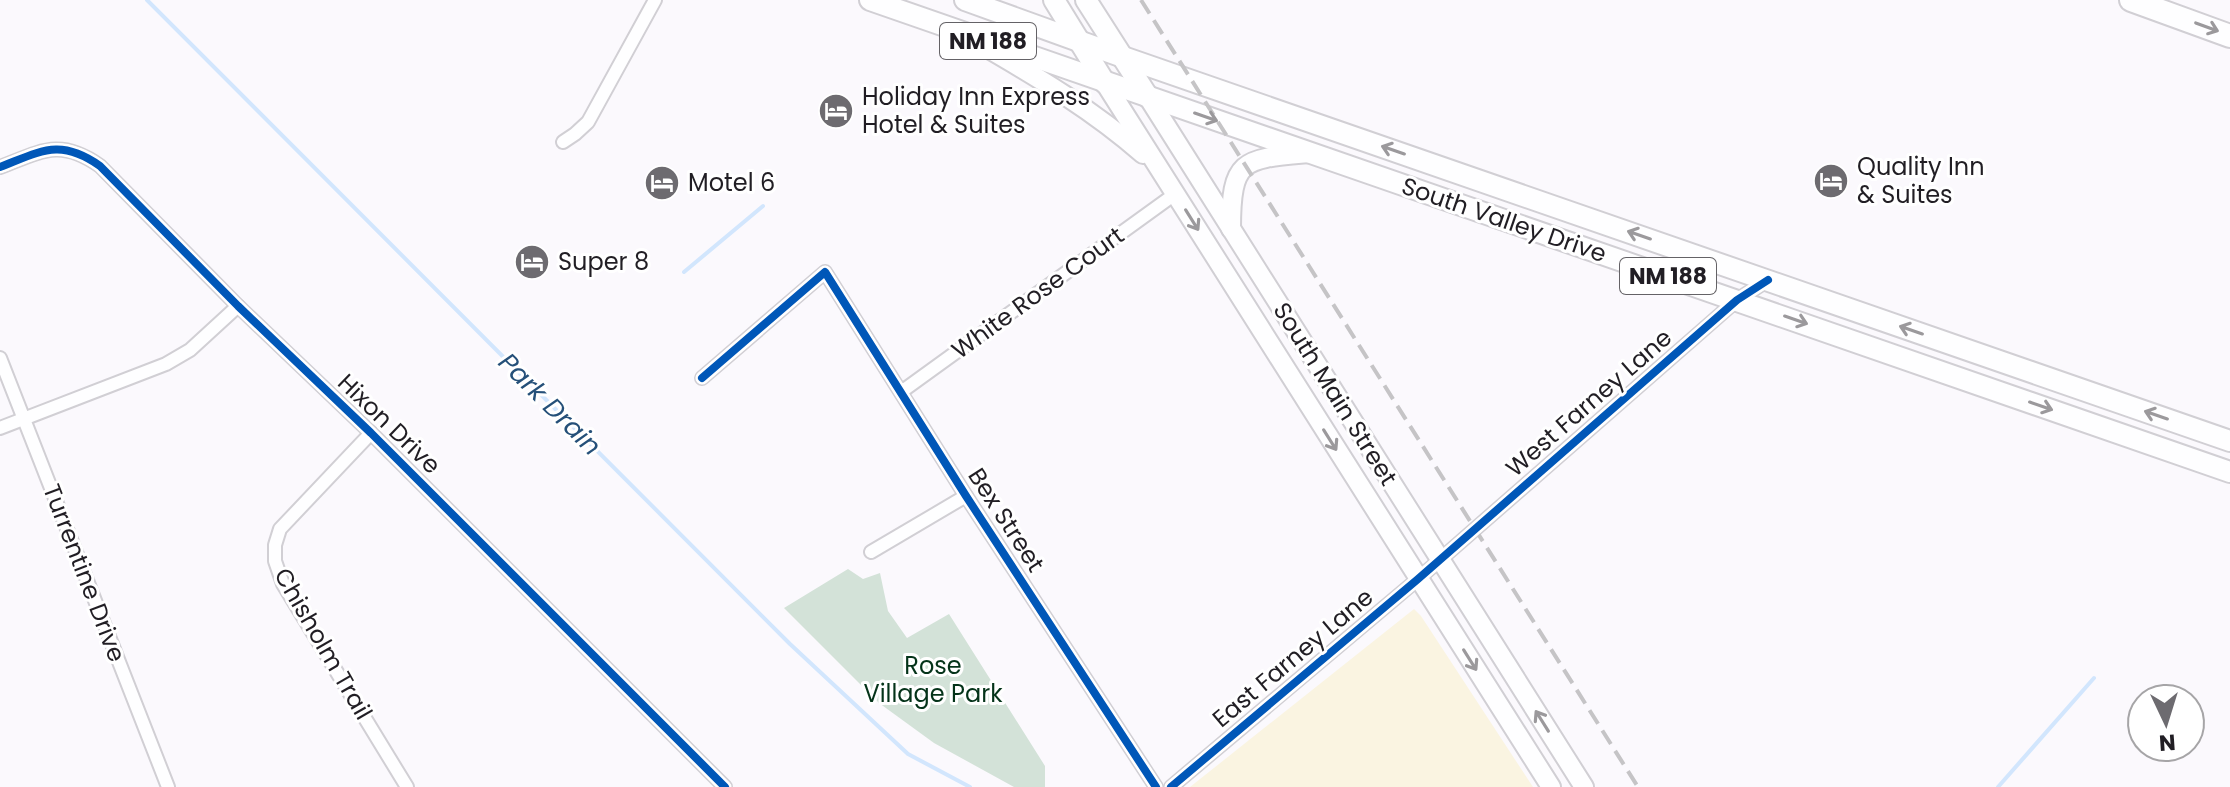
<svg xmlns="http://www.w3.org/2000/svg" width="2230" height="787" viewBox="0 0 2230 787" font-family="Poppins,sans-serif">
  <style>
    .green { fill: #d3e2d8 }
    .sand { fill: #faf4e1 }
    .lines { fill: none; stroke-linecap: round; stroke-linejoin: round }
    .stream { stroke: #d2e6fd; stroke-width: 4 }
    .street-casing { stroke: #d1cfd4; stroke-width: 16 }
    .secondary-casing { stroke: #d1cfd4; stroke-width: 22 }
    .primary-casing { stroke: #d1cfd4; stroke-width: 24 }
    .highway-casing { stroke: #d1cfd4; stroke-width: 26 }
    .street { stroke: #fefeff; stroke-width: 12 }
    .secondary { stroke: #fefeff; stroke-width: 18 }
    .primary { stroke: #fefeff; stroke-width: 20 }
    .highway { stroke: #fefeff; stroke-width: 22 }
    .rail { stroke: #c5c4c6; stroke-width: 4; stroke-dasharray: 16 8; stroke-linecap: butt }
    .cycleway-casing { stroke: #fff; stroke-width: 13 }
    .cycleway { stroke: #0057b8; stroke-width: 8 }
    .oneway { stroke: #9b999c }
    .labels { text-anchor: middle; stroke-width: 6; stroke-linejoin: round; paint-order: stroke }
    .shield { fill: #fff; stroke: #646266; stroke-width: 2 }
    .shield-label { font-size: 22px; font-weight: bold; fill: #211e24 }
    .poi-label { font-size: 24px; fill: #211e24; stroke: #fff; text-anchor: start }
    .street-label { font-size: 24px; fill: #211e24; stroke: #fff }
    .park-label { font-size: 24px; fill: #043319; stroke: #fff }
    .water-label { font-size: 26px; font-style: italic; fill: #255079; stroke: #fff }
  </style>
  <rect width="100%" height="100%" fill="#fbf9fd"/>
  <!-- green -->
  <path class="green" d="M 848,569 L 863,579 L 880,573 L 888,611 L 907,638 L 949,614 L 1045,766 L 1045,787 L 1014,787 L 934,743 L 879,703 L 784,608 Z"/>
  <!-- sand -->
  <path class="sand" d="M 1414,609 L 1421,616 L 1533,787 L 1190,787 Z"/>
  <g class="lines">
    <!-- stream -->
    <g class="stream">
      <path d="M 147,0 L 790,644 L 908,754 L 970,787"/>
      <path d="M 684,272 L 763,206"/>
      <path d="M 1998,787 L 2094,678"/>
    </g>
    <!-- street casing -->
    <g class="street-casing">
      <g id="street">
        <path d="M 563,142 L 575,134 L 588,122 L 655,0"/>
        <path d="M 0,167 C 42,151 60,138 100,166 L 238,306 L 371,433 L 725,787"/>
        <path d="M 0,358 L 168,787"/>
        <path d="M 702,378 L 825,272 L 966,496 L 1156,787"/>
        <path d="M 901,392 L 1175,194"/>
        <path d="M 0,428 L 166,364 L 190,350 L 238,306"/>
        <path d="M 371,433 L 280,529 L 275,545 L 275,561 L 283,584 L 407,787"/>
        <path d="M 871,552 L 966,496"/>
        <path d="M 1171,787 L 1418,579 L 1737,300 L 1768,280"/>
      </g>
    </g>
    <!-- secondary casing -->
    <g class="secondary-casing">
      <g id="secondary">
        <path d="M 982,45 C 1039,78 1094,111 1143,154"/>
        <path d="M 1105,83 L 1551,787"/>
        <path d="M 1148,97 L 1584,787"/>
        <path d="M 1231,229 C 1231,158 1243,159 1309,153"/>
      </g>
    </g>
    <!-- primary casing -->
    <g class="primary-casing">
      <g id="primary">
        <path d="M 870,0 L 2230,472"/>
        <path d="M 965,0 L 1123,57 L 2230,441"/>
        <path d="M 1054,0 L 1105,83"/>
        <path d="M 1086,0 L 1148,97"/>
      </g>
    </g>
    <!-- highway casing -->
    <g class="highway-casing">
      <path id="highway" d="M 2131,0 L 2230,36"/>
    </g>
    <!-- street -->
    <use href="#street" class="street"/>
    <!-- secondary -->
    <use href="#secondary" class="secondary"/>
    <!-- primary -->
    <use href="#primary" class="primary"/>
    <!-- highway -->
    <use href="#highway" class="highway"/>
    <!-- rail -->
    <path class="rail" d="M 1141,0 L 1638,787"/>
    <!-- cycleway casing -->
    <g class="cycleway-casing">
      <g id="cycleway">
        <path d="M 0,167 C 42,151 60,138 100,166 L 238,306 L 371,433 L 725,787"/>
        <path d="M 702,378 L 825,272 L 966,496 L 1156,787"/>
        <path d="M 1171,787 L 1418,579 L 1737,300 L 1768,280"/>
      </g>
    </g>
    <!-- cycleway -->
    <use href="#cycleway" class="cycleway"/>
  </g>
  <!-- one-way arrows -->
  <defs><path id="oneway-shaft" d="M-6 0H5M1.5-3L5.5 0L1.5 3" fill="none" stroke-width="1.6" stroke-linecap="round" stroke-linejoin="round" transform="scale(2)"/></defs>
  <g class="oneway">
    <use href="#oneway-shaft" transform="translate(2207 27) rotate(20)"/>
    <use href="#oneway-shaft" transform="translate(1206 117) rotate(19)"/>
    <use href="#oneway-shaft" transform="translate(1393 150) rotate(-161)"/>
    <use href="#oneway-shaft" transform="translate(1192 220) rotate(58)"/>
    <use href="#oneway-shaft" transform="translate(1639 235) rotate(-161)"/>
    <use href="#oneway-shaft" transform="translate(1796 320) rotate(19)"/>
    <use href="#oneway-shaft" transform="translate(1911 330) rotate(-161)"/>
    <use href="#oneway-shaft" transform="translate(2041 406) rotate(19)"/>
    <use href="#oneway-shaft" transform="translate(2156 415) rotate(-161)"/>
    <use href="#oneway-shaft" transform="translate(1330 440) rotate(58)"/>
    <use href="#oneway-shaft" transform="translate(1470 660) rotate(58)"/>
    <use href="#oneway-shaft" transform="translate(1542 721) rotate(-122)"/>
  </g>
  <!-- icons -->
  <defs>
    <g id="hotel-disc" transform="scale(1.8)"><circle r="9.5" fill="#6d6b70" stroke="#fff"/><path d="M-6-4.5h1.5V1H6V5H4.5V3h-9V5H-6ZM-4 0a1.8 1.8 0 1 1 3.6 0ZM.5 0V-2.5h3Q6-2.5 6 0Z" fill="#fff"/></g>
  </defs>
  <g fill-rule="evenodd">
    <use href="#hotel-disc" x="836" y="111"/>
    <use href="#hotel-disc" x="1831" y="181"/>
    <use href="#hotel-disc" x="662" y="183"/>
    <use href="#hotel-disc" x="532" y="262"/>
  </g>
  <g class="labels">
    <!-- shield labels -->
    <g class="shield">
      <rect x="940" y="23" width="96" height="36" rx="6"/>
      <rect x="1620" y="258" width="96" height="36" rx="6"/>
    </g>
    <g class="shield-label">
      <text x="988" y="49">NM 188</text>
      <text x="1668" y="284">NM 188</text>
    </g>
    <!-- poi labels -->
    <g class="poi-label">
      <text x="862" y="105">Holiday Inn Express<tspan x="862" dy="28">Hotel &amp; Suites</tspan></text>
      <text x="1857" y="175">Quality Inn<tspan x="1857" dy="28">&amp; Suites</tspan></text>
      <text x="688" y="191">Motel 6</text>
      <text x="558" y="270">Super 8</text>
    </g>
    <!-- street labels -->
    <g class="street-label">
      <text transform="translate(1504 220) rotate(19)" y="8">South Valley Drive</text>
      <text transform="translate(1038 293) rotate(-36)" y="8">White Rose Court</text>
      <text transform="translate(1335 394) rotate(58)" y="8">South Main Street</text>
      <text transform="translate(1589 403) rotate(-41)" y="8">West Farney Lane</text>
      <text transform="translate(389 424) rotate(44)" y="8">Hixon Drive</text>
      <text transform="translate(1006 520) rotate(57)" y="8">Bex Street</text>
      <text transform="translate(84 573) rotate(69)" y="8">Turrentine Drive</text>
      <text transform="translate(323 644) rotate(60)" y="8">Chisholm Trail</text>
      <text transform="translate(1293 658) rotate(-40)" y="8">East Farney Lane</text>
    </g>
    <!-- park labels -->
    <g class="park-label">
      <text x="933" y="674">Rose<tspan x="933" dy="28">Village Park</tspan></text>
    </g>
    <!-- water labels -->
    <g class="water-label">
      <text transform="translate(550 404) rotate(45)" y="9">Park Drain</text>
    </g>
  </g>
  <!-- north arrow -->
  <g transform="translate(2166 723) rotate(176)"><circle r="38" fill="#ffffff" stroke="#a6a5a7" stroke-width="2"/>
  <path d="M0-6L14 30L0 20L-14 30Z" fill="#6d6b70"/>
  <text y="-12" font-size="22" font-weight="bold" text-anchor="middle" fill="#211e24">N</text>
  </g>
</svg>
